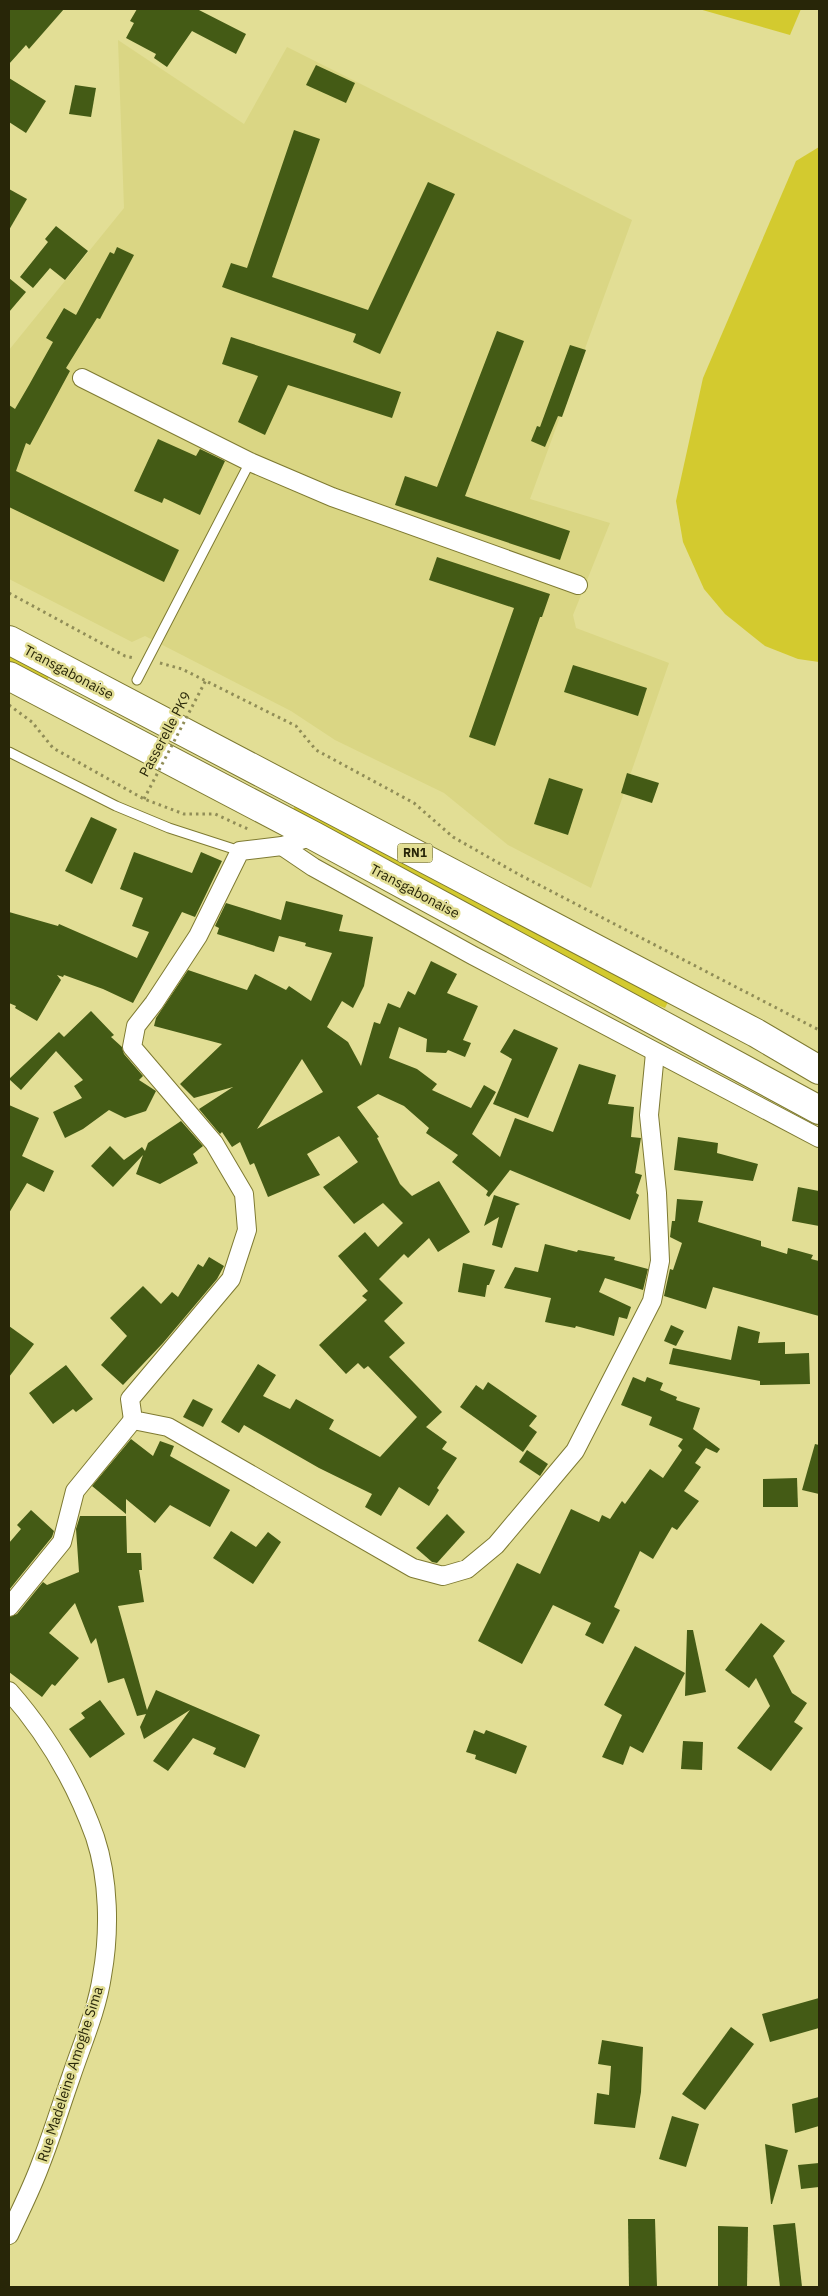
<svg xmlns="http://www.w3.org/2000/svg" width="828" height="2296" viewBox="0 0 828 2296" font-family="'IBM Plex Sans',sans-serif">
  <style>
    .built { fill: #dad684 }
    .green { fill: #d3ca2f }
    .building { fill: #445b15; fill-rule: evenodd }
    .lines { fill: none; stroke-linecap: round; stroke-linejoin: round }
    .service-casing { stroke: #7e7a32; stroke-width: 11 }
    .minor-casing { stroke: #7e7a32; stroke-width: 20 }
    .trunk-casing { stroke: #7e7a32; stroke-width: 30 }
    .path { stroke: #908d57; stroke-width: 3; stroke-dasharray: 2.5 4; stroke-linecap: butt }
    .service { stroke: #fff; stroke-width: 9 }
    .minor { stroke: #fff; stroke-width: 18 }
    .trunk { stroke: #fff; stroke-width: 28 }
    .path-bridge { stroke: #908d57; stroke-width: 3; stroke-dasharray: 2.5 4; stroke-linecap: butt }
    .labels { text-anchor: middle; stroke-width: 5; stroke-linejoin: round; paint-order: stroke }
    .shield { fill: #e2de95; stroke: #605d32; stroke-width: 1 }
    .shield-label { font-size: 12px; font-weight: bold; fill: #282608 }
    .street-label { font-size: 14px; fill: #282608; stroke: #e2de95 }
  </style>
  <rect width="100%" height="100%" fill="#e2de95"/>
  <!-- built -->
  <path class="built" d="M 118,40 L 244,124 L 287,47 L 632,220 L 530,499 L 610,523 L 573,615 L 576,628 L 669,663 L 591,888 L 508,845 L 444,793 L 335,740 L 291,711 L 145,636 L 132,642 L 9,579 L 9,350 L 124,208 Z"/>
  <!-- green -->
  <g class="green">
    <path d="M 699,9 L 801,9 L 790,35 Z"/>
    <path d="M 819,147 L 819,662 L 798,659 L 765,646 L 725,614 L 704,589 L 683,542 L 676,501 L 703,378 L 796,161 Z"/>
    <path d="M 9,653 L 50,675 L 46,682 L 9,663 Z"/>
    <path d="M 296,803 L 668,1002 L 665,1008 L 638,997 L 292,812 Z"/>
  </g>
  <!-- building -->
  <g class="building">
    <path d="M 9,9 L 64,9 L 29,49 L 26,45 L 9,64 Z"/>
    <path d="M 137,9 L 197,9 L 246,34 L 236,54 L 192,31 L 167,67 L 154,58 L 156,54 L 126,38 L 134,23 L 130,21 Z"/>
    <path d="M 316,65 L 355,83 L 346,103 L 306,85 Z"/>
    <path d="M 9,78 L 46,101 L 26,133 L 9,122 Z"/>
    <path d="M 75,85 L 96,88 L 91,117 L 69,114 Z"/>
    <path d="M 294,130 L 320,139 L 272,277 L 368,310 L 428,182 L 455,194 L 380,354 L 353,342 L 356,334 L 222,287 L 231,263 L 247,268 Z"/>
    <path d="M 9,189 L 27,199 L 9,230 Z"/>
    <path d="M 56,226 L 88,251 L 65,280 L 50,268 L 33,288 L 20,277 L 48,242 L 45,239 Z"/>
    <path d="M 117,247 L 134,255 L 100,319 L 97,318 L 66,368 L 70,371 L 30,445 L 26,443 L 16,471 L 179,550 L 164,582 L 9,507 L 9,405 L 15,409 L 29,385 L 53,342 L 46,338 L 64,308 L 76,315 L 110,252 L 114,254 Z"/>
    <path d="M 9,278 L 26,292 L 9,312 Z"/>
    <path d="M 497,331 L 524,341 L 465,496 L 570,531 L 560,560 L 395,505 L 405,476 L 437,487 Z"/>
    <path d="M 231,337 L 401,392 L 392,418 L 288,385 L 265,435 L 238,422 L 258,376 L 222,364 Z"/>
    <path d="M 570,345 L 586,350 L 562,417 L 558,416 L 545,447 L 531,441 L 537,426 L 540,427 Z"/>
    <path d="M 158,439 L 196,456 L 200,449 L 225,461 L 200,515 L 164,498 L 162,503 L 134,491 Z"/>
    <path d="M 437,557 L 550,594 L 542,617 L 540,617 L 495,746 L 469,737 L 514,608 L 429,580 Z"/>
    <path d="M 573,665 L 647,688 L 638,716 L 564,692 Z"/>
    <path d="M 627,773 L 659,783 L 652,803 L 621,793 Z"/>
    <path d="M 549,778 L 583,789 L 568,835 L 534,824 Z"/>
    <path d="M 91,817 L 117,829 L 92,884 L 65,871 Z"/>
    <path d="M 134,852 L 192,873 L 201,852 L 222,861 L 195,917 L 182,912 L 133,1003 L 103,989 L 64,975 L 63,977 L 57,975 L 61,980 L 37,1021 L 15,1008 L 16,1006 L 9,1003 L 9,912 L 58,926 L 59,924 L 137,958 L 149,932 L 132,926 L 143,898 L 120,889 Z"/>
    <path d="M 286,901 L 343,915 L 339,931 L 373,937 L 364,986 L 353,1008 L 342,1001 L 327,1027 L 348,1042 L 361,1066 L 374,1022 L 380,1024 L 388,1003 L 400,1008 L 408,991 L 415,995 L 431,961 L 457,974 L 447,993 L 478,1006 L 463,1040 L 471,1043 L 465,1057 L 448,1050 L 446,1053 L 426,1052 L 427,1039 L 399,1027 L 389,1058 L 417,1069 L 437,1084 L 432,1090 L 471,1108 L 484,1085 L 496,1092 L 472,1134 L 500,1157 L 515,1118 L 553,1132 L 579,1064 L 616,1075 L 608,1104 L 634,1107 L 631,1137 L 641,1138 L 635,1173 L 642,1175 L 636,1193 L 639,1195 L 630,1220 L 510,1170 L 489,1197 L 486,1195 L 488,1191 L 452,1162 L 458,1155 L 426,1133 L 429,1128 L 404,1106 L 378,1094 L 357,1107 L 379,1137 L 377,1138 L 400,1184 L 412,1196 L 439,1181 L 470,1232 L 438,1252 L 429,1238 L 408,1258 L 404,1254 L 379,1279 L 403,1303 L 384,1321 L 405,1343 L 389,1357 L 442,1412 L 426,1427 L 447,1442 L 442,1449 L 457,1458 L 437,1488 L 439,1490 L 429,1506 L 399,1487 L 381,1516 L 365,1507 L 372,1494 L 319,1468 L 244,1425 L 239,1433 L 221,1422 L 258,1364 L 276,1375 L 263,1396 L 290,1409 L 296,1399 L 334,1420 L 329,1429 L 380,1457 L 417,1417 L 368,1366 L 364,1369 L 358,1363 L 346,1374 L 319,1345 L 367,1300 L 362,1296 L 368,1291 L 338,1256 L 365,1232 L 378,1247 L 403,1223 L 383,1203 L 354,1224 L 323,1187 L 358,1162 L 339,1136 L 307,1154 L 320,1175 L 268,1197 L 254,1163 L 250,1165 L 240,1142 L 232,1147 L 222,1132 L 220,1134 L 199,1109 L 233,1087 L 194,1098 L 180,1084 L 222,1044 L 154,1026 L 156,1018 L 188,970 L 247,990 L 255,974 L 286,990 L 289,986 L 311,1001 L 332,953 L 305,946 L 306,943 L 279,936 L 274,952 L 217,934 L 219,928 L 215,926 L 226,903 L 281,920 ZM 302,1059 L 323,1092 L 257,1129 Z"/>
    <path d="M 91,1011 L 114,1035 L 111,1037 L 122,1047 L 124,1054 L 143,1076 L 139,1080 L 156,1091 L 146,1111 L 125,1118 L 109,1110 L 83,1129 L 65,1138 L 53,1112 L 82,1098 L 74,1086 L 83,1080 L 56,1051 L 21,1090 L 9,1079 L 59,1032 L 64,1037 Z"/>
    <path d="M 514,1029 L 558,1048 L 528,1118 L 493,1104 L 512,1059 L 500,1052 Z"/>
    <path d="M 9,1105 L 39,1118 L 22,1156 L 54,1171 L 44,1192 L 27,1183 L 9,1213 Z"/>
    <path d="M 181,1121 L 203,1146 L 193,1154 L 198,1163 L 160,1184 L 136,1174 L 143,1155 L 113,1187 L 91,1166 L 110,1146 L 124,1160 L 142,1147 L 145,1151 L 148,1143 Z"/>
    <path d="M 678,1137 L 718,1143 L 717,1153 L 758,1164 L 753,1181 L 674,1170 Z"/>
    <path d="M 798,1187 L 819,1191 L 819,1226 L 792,1221 Z"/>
    <path d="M 494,1195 L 520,1204 L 516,1206 L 502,1248 L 492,1245 L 499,1217 L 484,1226 Z"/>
    <path d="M 677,1199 L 703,1201 L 698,1222 L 761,1241 L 761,1246 L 787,1254 L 788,1248 L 813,1255 L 811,1259 L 819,1261 L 819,1316 L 713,1287 L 706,1309 L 664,1296 L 670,1269 L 673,1270 L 682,1243 L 670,1237 L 672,1221 L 675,1221 Z"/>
    <path d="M 545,1244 L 577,1252 L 578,1250 L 615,1257 L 614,1260 L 648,1269 L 643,1290 L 605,1278 L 599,1292 L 631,1307 L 627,1319 L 619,1317 L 614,1336 L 576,1326 L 575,1328 L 545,1322 L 551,1298 L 504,1288 L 515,1267 L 538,1272 Z"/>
    <path d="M 209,1257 L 224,1266 L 217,1279 L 163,1343 L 123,1385 L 101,1365 L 127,1336 L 110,1318 L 143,1286 L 161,1304 L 172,1292 L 178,1297 L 198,1264 L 203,1267 Z"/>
    <path d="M 463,1263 L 495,1270 L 489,1285 L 487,1285 L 485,1297 L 458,1292 Z"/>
    <path d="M 671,1325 L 684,1331 L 676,1346 L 664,1341 Z"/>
    <path d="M 9,1326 L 34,1344 L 9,1377 Z"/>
    <path d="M 738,1326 L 760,1332 L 758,1343 L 785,1342 L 785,1354 L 809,1353 L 810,1384 L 760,1385 L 760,1381 L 669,1364 L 673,1348 L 731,1360 Z"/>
    <path d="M 66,1365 L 93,1399 L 76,1412 L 73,1409 L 53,1424 L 29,1393 Z"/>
    <path d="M 633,1377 L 645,1382 L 647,1377 L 663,1383 L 660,1390 L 677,1397 L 676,1400 L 700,1408 L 693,1429 L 720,1449 L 717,1453 L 706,1448 L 695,1463 L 701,1467 L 684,1491 L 699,1501 L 677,1530 L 672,1527 L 653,1559 L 640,1551 L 614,1607 L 620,1610 L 603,1644 L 585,1635 L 591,1623 L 553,1605 L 522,1664 L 478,1641 L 517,1563 L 540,1574 L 571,1509 L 599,1522 L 602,1515 L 610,1519 L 622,1501 L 625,1504 L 650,1469 L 663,1478 L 682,1450 L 678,1446 L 683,1439 L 649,1425 L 652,1417 L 621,1405 Z"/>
    <path d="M 488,1382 L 537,1416 L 529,1426 L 537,1432 L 523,1452 L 460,1407 L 476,1385 L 483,1390 Z"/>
    <path d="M 193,1399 L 213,1409 L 203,1427 L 183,1417 Z"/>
    <path d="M 131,1439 L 153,1456 L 160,1441 L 174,1446 L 170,1456 L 230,1490 L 210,1527 L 170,1505 L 155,1523 L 126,1499 L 126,1514 L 92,1486 Z"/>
    <path d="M 815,1444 L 819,1445 L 819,1494 L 802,1490 Z"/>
    <path d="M 527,1450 L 548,1464 L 540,1476 L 519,1462 Z"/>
    <path d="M 797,1478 L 798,1507 L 763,1507 L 763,1479 Z"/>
    <path d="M 31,1510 L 54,1531 L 52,1537 L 9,1590 L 9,1543 L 21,1529 L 17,1525 Z"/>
    <path d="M 447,1514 L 465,1532 L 437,1563 L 432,1562 L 416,1548 Z"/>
    <path d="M 80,1516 L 126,1516 L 127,1553 L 141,1553 L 142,1570 L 139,1570 L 144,1602 L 118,1606 L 147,1710 L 156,1690 L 260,1735 L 245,1768 L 213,1754 L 216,1748 L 193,1738 L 168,1771 L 153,1761 L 190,1710 L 144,1739 L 140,1727 L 146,1714 L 137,1716 L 124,1678 L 108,1683 L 96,1638 L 91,1644 L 75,1603 L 49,1633 L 79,1658 L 55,1686 L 52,1684 L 42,1697 L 9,1672 L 9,1617 L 17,1614 L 43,1582 L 47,1585 L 79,1572 L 76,1529 Z"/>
    <path d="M 231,1531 L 256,1547 L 268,1532 L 281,1542 L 253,1584 L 213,1558 Z"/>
    <path d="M 761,1623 L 785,1641 L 773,1656 L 792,1693 L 807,1703 L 794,1722 L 803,1728 L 771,1771 L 737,1748 L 770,1706 L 756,1678 L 749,1688 L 725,1670 Z"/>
    <path d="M 687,1630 L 693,1630 L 706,1692 L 685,1696 Z"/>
    <path d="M 635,1646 L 685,1673 L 643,1753 L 630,1746 L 623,1765 L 602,1757 L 622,1715 L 604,1705 Z"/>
    <path d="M 100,1700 L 125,1734 L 90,1758 L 69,1729 L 85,1718 L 81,1713 Z"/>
    <path d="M 474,1730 L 484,1734 L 486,1730 L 527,1746 L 516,1774 L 475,1759 L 476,1755 L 466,1752 Z"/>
    <path d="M 683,1741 L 703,1742 L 702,1770 L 681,1769 Z"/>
    <path d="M 819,1998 L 819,2028 L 770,2042 L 762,2014 Z"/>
    <path d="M 731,2027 L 754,2044 L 705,2110 L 682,2094 Z"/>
    <path d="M 602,2040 L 643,2047 L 641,2092 L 635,2128 L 594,2124 L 597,2093 L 609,2095 L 611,2066 L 598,2064 Z"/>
    <path d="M 819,2097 L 819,2126 L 795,2133 L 792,2104 Z"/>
    <path d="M 672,2116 L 699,2124 L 686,2167 L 659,2159 Z"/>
    <path d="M 765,2144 L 788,2150 L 772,2204 L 771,2204 Z"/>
    <path d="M 819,2163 L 819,2187 L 801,2189 L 798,2165 Z"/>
    <path d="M 628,2219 L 655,2219 L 657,2287 L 629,2287 Z"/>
    <path d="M 795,2223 L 802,2287 L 780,2287 L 773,2225 Z"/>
    <path d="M 718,2226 L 748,2227 L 747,2287 L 718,2287 Z"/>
  </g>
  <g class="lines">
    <!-- service casing -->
    <g class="service-casing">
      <g id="service">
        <path d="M 137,680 L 250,462"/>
        <path d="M 9,752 L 116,806 L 169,828 L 240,851"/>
      </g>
    </g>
    <!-- minor casing -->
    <g class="minor-casing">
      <g id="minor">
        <path d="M 82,378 L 250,462 L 332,497 L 578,585"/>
        <path d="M 314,836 L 282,846 L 240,851 L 198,936 L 154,1003 L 136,1026 L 132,1047 L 214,1143 L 244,1194 L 247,1230 L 231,1279 L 130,1399 L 133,1420 L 168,1427 L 413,1568 L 443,1576 L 467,1569 L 496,1545 L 575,1451 L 652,1301 L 660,1261 L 657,1193 L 649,1115 L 655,1053"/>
        <path d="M 282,846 L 313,867 L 472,955 L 819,1138"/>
        <path d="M 9,1607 L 62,1542 L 75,1491 L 133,1420"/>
        <path d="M 9,1691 C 46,1733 76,1784 95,1837 C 109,1879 110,1932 102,1976 C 97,2010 82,2044 71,2077 C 61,2105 52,2135 41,2163 C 32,2188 20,2211 9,2235"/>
      </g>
    </g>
    <!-- trunk casing -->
    <g class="trunk-casing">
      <g id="trunk">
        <path d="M 9,640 L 756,1033 L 819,1070"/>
        <path d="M 9,676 L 314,836 L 819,1110"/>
      </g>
    </g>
    <!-- path -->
    <g class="path">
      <path d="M 9,593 L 125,656 L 134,658"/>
      <path d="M 160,663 L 182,669 L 296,726 L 316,750 L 414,803 L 453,837 L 518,874 L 819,1030"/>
      <path d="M 9,705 L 32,722 L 53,748 L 144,799 L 184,814 L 215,814 L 250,830"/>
    </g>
    <!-- service -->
    <use href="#service" class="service"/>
    <!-- minor -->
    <use href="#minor" class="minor"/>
    <!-- trunk -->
    <use href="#trunk" class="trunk"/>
    <!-- path-bridge -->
    <path class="path-bridge" d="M 144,799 L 206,680"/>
  </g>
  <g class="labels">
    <!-- shield labels -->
    <rect class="shield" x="397.5" y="843.5" width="35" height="19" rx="4"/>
    <g class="shield-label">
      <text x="415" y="857">RN1</text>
    </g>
    <!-- street labels -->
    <g class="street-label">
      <text transform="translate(69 672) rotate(28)" y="5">Transgabonaise</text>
      <text transform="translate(165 734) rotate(-62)" y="5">Passerelle PK9</text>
      <text transform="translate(415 891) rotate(28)" y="5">Transgabonaise</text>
      <text transform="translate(70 2074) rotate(-72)" y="5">Rue Madeleine Amoghe Sima</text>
    </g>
  </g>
  <!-- border -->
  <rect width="828" height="2296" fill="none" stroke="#282608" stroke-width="20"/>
</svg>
